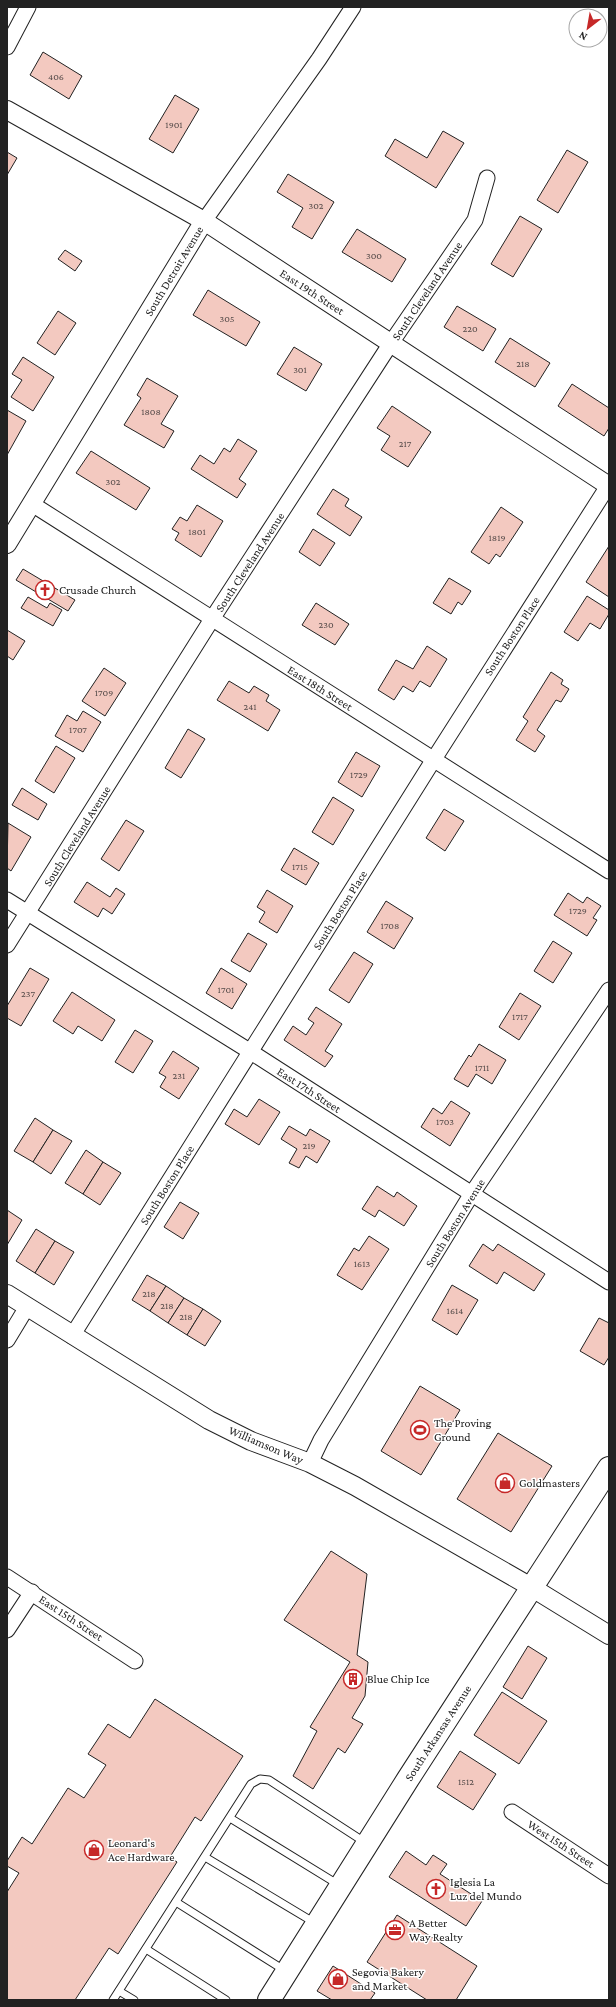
<svg xmlns="http://www.w3.org/2000/svg" width="616" height="2007" viewBox="0 0 616 2007" font-family="'Crimson Pro',serif">
  <style>
    .building { fill: #f3c9c0; stroke: #222 }
    .lines { fill: none; stroke-linecap: round; stroke-linejoin: round }
    .service-casing { stroke: #222; stroke-width: 9 }
    .minor-casing { stroke: #222; stroke-width: 17 }
    .tertiary-casing { stroke: #222; stroke-width: 20 }
    .trunk-casing { stroke: #222; stroke-width: 24 }
    .service { stroke: #fff; stroke-width: 7 }
    .minor { stroke: #fff; stroke-width: 15 }
    .tertiary { stroke: #fff; stroke-width: 18 }
    .trunk { stroke: #fff; stroke-width: 22 }
    .labels { text-anchor: middle; stroke-width: 3; stroke-linejoin: round; paint-order: stroke }
    .number-label { font-size: 10px; fill: #564c4a }
    .street-label { font-size: 12px; fill: #222; stroke: #fff }
    .poi-label { font-size: 12px; fill: #222; stroke: #fff; text-anchor: start }
  </style>
  <rect width="100%" height="100%" fill="#fff"/>
  <!-- building -->
  <g class="building">
    <path d="M 43,52 L 82,76 L 69,99 L 30,75 Z"/>
    <path d="M 175,95 L 199,109 L 173,153 L 149,139 Z"/>
    <path d="M 443,131 L 464,143 L 436,188 L 385,156 L 395,139 L 427,158 Z"/>
    <path d="M 567,150 L 588,162 L 558,213 L 537,200 Z"/>
    <path d="M 7,152 L 17,158 L 7,175 Z"/>
    <path d="M 288,174 L 334,202 L 312,239 L 292,227 L 303,208 L 277,192 Z"/>
    <path d="M 520,216 L 542,229 L 513,277 L 491,264 Z"/>
    <path d="M 357,229 L 406,259 L 392,282 L 342,252 Z"/>
    <path d="M 65,250 L 82,261 L 75,271 L 58,259 Z"/>
    <path d="M 208,290 L 260,322 L 246,346 L 193,315 Z"/>
    <path d="M 457,306 L 496,329 L 483,351 L 444,327 Z"/>
    <path d="M 58,311 L 76,323 L 55,355 L 37,343 Z"/>
    <path d="M 510,338 L 550,363 L 535,387 L 495,362 Z"/>
    <path d="M 294,347 L 322,364 L 306,391 L 277,374 Z"/>
    <path d="M 23,357 L 54,377 L 33,411 L 11,397 L 22,380 L 12,374 Z"/>
    <path d="M 147,378 L 178,396 L 161,424 L 174,431 L 164,448 L 124,425 L 141,398 L 137,395 Z"/>
    <path d="M 572,384 L 609,408 L 609,428 L 604,436 L 558,406 Z"/>
    <path d="M 392,406 L 431,432 L 408,467 L 381,450 L 390,436 L 377,428 Z"/>
    <path d="M 7,410 L 26,421 L 7,455 Z"/>
    <path d="M 238,439 L 257,451 L 239,479 L 246,484 L 237,498 L 191,469 L 200,455 L 214,464 L 224,448 L 230,452 Z"/>
    <path d="M 91,451 L 150,488 L 136,510 L 76,473 Z"/>
    <path d="M 333,489 L 349,499 L 345,506 L 362,517 L 350,536 L 317,514 Z"/>
    <path d="M 197,505 L 223,521 L 201,557 L 175,540 L 179,533 L 172,529 L 180,517 L 187,521 Z"/>
    <path d="M 501,507 L 523,522 L 500,557 L 496,554 L 489,564 L 471,552 Z"/>
    <path d="M 313,529 L 335,543 L 320,566 L 299,552 Z"/>
    <path d="M 609,546 L 609,597 L 586,582 Z"/>
    <path d="M 23,569 L 75,600 L 68,611 L 16,580 Z"/>
    <path d="M 449,578 L 471,591 L 462,605 L 458,602 L 451,614 L 433,603 Z"/>
    <path d="M 587,596 L 609,610 L 609,614 L 600,629 L 590,623 L 578,641 L 564,632 Z"/>
    <path d="M 28,597 L 47,608 L 50,603 L 62,610 L 53,626 L 21,608 Z"/>
    <path d="M 316,603 L 349,624 L 335,645 L 302,625 Z"/>
    <path d="M 7,630 L 25,641 L 13,660 L 7,656 Z"/>
    <path d="M 427,646 L 447,659 L 430,687 L 420,681 L 413,692 L 403,686 L 394,700 L 378,690 L 396,660 L 413,669 Z"/>
    <path d="M 104,668 L 126,683 L 105,716 L 82,701 Z"/>
    <path d="M 551,672 L 563,680 L 561,684 L 569,689 L 561,702 L 556,700 L 537,730 L 545,736 L 535,752 L 516,740 L 528,721 L 523,717 Z"/>
    <path d="M 229,681 L 249,693 L 254,686 L 269,695 L 266,701 L 280,710 L 268,731 L 217,700 Z"/>
    <path d="M 83,711 L 101,722 L 83,752 L 55,736 L 67,715 L 77,721 Z"/>
    <path d="M 188,729 L 205,739 L 181,778 L 165,768 Z"/>
    <path d="M 56,746 L 75,758 L 54,793 L 35,781 Z"/>
    <path d="M 356,752 L 380,766 L 362,797 L 338,782 Z"/>
    <path d="M 22,788 L 47,804 L 38,820 L 12,805 Z"/>
    <path d="M 333,797 L 354,810 L 333,845 L 312,832 Z"/>
    <path d="M 444,809 L 464,821 L 445,851 L 426,838 Z"/>
    <path d="M 126,820 L 144,831 L 119,871 L 101,859 Z"/>
    <path d="M 8,823 L 31,837 L 11,871 L 7,868 Z"/>
    <path d="M 294,848 L 319,863 L 306,885 L 281,870 Z"/>
    <path d="M 87,882 L 110,897 L 116,888 L 125,894 L 112,914 L 103,908 L 98,917 L 74,902 Z"/>
    <path d="M 267,890 L 293,906 L 277,933 L 259,922 L 265,912 L 257,907 Z"/>
    <path d="M 568,893 L 583,903 L 587,897 L 601,906 L 593,918 L 597,920 L 587,936 L 554,915 Z"/>
    <path d="M 386,901 L 413,918 L 394,949 L 367,932 Z"/>
    <path d="M 248,933 L 267,944 L 250,972 L 231,961 Z"/>
    <path d="M 553,941 L 572,953 L 553,983 L 534,971 Z"/>
    <path d="M 354,952 L 373,964 L 349,1003 L 329,990 Z"/>
    <path d="M 30,968 L 49,979 L 21,1026 L 7,1018 L 7,1006 Z"/>
    <path d="M 221,968 L 247,984 L 232,1009 L 206,993 Z"/>
    <path d="M 72,992 L 115,1020 L 102,1041 L 78,1026 L 73,1034 L 53,1021 Z"/>
    <path d="M 520,993 L 541,1006 L 519,1040 L 499,1027 Z"/>
    <path d="M 316,1007 L 342,1024 L 325,1051 L 333,1056 L 325,1067 L 284,1040 L 293,1026 L 306,1035 L 314,1023 L 308,1019 Z"/>
    <path d="M 135,1030 L 153,1041 L 133,1073 L 115,1062 Z"/>
    <path d="M 479,1044 L 506,1060 L 492,1084 L 476,1074 L 468,1087 L 454,1079 L 469,1055 L 471,1057 Z"/>
    <path d="M 173,1051 L 199,1068 L 179,1099 L 160,1087 L 166,1077 L 159,1073 Z"/>
    <path d="M 259,1099 L 280,1112 L 259,1145 L 225,1124 L 234,1109 L 247,1117 Z"/>
    <path d="M 451,1101 L 470,1113 L 450,1146 L 421,1127 L 433,1108 L 442,1114 Z"/>
    <path d="M 35,1118 L 53,1130 L 33,1162 L 14,1151 Z"/>
    <path d="M 289,1126 L 306,1136 L 310,1129 L 330,1141 L 317,1163 L 306,1156 L 299,1168 L 289,1163 L 297,1149 L 281,1139 Z"/>
    <path d="M 53,1130 L 72,1141 L 51,1174 L 33,1162 Z"/>
    <path d="M 86,1150 L 103,1162 L 83,1194 L 65,1183 Z"/>
    <path d="M 103,1162 L 121,1173 L 100,1205 L 83,1194 Z"/>
    <path d="M 377,1186 L 394,1197 L 397,1192 L 417,1206 L 404,1226 L 379,1210 L 375,1217 L 362,1209 Z"/>
    <path d="M 180,1202 L 199,1213 L 183,1239 L 164,1227 Z"/>
    <path d="M 7,1210 L 22,1220 L 7,1245 Z"/>
    <path d="M 36,1229 L 55,1241 L 35,1273 L 16,1261 Z"/>
    <path d="M 369,1236 L 389,1249 L 362,1290 L 337,1275 L 354,1248 L 359,1251 Z"/>
    <path d="M 55,1241 L 74,1252 L 54,1285 L 35,1273 Z"/>
    <path d="M 483,1244 L 493,1251 L 498,1244 L 545,1274 L 534,1291 L 504,1272 L 497,1284 L 469,1266 Z"/>
    <path d="M 147,1275 L 166,1286 L 150,1311 L 132,1300 Z"/>
    <path d="M 452,1285 L 478,1300 L 457,1335 L 432,1320 Z"/>
    <path d="M 166,1286 L 184,1298 L 168,1323 L 150,1311 Z"/>
    <path d="M 184,1298 L 203,1309 L 187,1335 L 168,1323 Z"/>
    <path d="M 203,1309 L 221,1321 L 205,1346 L 187,1335 Z"/>
    <path d="M 599,1318 L 609,1323 L 609,1357 L 604,1365 L 580,1351 Z"/>
    <path d="M 420,1386 L 460,1410 L 421,1475 L 381,1451 Z"/>
    <path d="M 498,1433 L 552,1466 L 511,1532 L 457,1499 Z"/>
    <path d="M 331,1551 L 367,1574 L 357,1655 L 368,1662 L 365,1696 L 352,1718 L 363,1724 L 345,1753 L 338,1748 L 313,1789 L 293,1776 L 317,1731 L 310,1727 L 350,1662 L 284,1620 Z"/>
    <path d="M 528,1646 L 547,1658 L 522,1699 L 503,1687 Z"/>
    <path d="M 502,1692 L 547,1721 L 519,1764 L 474,1735 Z"/>
    <path d="M 155,1699 L 243,1756 L 201,1821 L 195,1817 L 170,1857 L 177,1862 L 118,1954 L 109,1948 L 75,2000 L 7,2000 L 7,1892 L 19,1873 L 7,1866 L 7,1861 L 22,1837 L 32,1844 L 68,1788 L 84,1798 L 106,1765 L 88,1754 L 108,1724 L 130,1738 Z"/>
    <path d="M 460,1751 L 496,1774 L 473,1810 L 437,1787 Z"/>
    <path d="M 406,1851 L 426,1865 L 433,1855 L 447,1864 L 440,1874 L 482,1901 L 466,1926 L 389,1877 Z"/>
    <path d="M 397,1915 L 477,1966 L 456,2000 L 427,2000 L 367,1962 Z"/>
    <path d="M 333,1966 L 375,1993 L 370,2000 L 332,2000 L 317,1991 Z"/>
  </g>
  <g class="lines">
    <!-- service casing -->
    <g class="service-casing">
      <g id="service">
        <path d="M 230,1818 L 339,1885"/>
        <path d="M 205,1857 L 315,1923"/>
        <path d="M 176,1902 L 284,1970"/>
        <path d="M 146,1949 L 226,2000"/>
        <path d="M 119,1991 L 134,2000"/>
        <path d="M 113,2000 L 251,1784 L 260,1779 L 269,1780 L 366,1843"/>
      </g>
    </g>
    <!-- minor casing -->
    <g class="minor-casing">
      <g id="minor">
        <path d="M 7,47 L 28,7"/>
        <path d="M 204,221 L 319,59 L 353,7"/>
        <path d="M 32,504 L 609,871"/>
        <path d="M 7,900 L 251,1052 L 609,1282"/>
        <path d="M 7,945 L 212,619 L 391,343 L 475,220 L 487,178"/>
        <path d="M 72,1336 L 434,759 L 608,486"/>
        <path d="M 7,1340 L 27,1307"/>
        <path d="M 310,1463 L 321,1440 L 471,1195 L 609,990"/>
        <path d="M 7,1577 L 135,1661"/>
        <path d="M 7,1630 L 32,1592"/>
        <path d="M 512,1812 L 609,1876"/>
      </g>
    </g>
    <!-- tertiary casing -->
    <g class="tertiary-casing">
      <g id="tertiary">
        <path d="M 7,110 L 204,221 L 609,486"/>
        <path d="M 7,544 L 204,221"/>
        <path d="M 7,1294 L 209,1420 L 251,1441 L 310,1463 L 355,1486 L 531,1587 L 609,1635"/>
      </g>
    </g>
    <!-- trunk casing -->
    <g class="trunk-casing">
      <path id="trunk" d="M 269,2000 L 408,1779 L 609,1468"/>
    </g>
    <!-- service -->
    <use href="#service" class="service"/>
    <!-- minor -->
    <use href="#minor" class="minor"/>
    <!-- tertiary -->
    <use href="#tertiary" class="tertiary"/>
    <!-- trunk -->
    <use href="#trunk" class="trunk"/>
  </g>
  <!-- icons -->
  <defs>
    <g id="church-ring" transform="scale(1)"><circle r="9.5" fill="#fff" stroke="#c62828" stroke-width="1.5"/><path d="M-1.2-6h2.4v3.5h3.3v2.4h-3.3V6h-2.4V-.1h-3.3v-2.4h3.3Z" fill="#c62828"/></g>
    <g id="stadium-ring" transform="scale(1)"><circle r="9.5" fill="#fff" stroke="#c62828" stroke-width="1.5"/><path d="M0-5a6.5 5 0 1 0 0 10a6.5 5 0 1 0 0-10ZM-3.5-1.8h7v3.6h-7Z" fill="#c62828"/></g>
    <g id="shop-ring" transform="scale(1)"><circle r="9.5" fill="#fff" stroke="#c62828" stroke-width="1.5"/><path d="M-5-2.5h2.3a2.7 3.5 0 0 1 5.4 0H5L5.5 6h-11ZM-1.5-2.5h3a1.5 2.3 0 0 0-3 0Z" fill="#c62828"/></g>
    <g id="building-ring" transform="scale(1)"><circle r="9.5" fill="#fff" stroke="#c62828" stroke-width="1.5"/><path d="M-4-6H4V6H1V3H-1V6H-4ZM-2.5-4.3h1.7v1.8h-1.7ZM.8-4.3h1.7v1.8H.8ZM-2.5-1h1.7V.8h-1.7ZM.8-1h1.7V.8H.8Z" fill="#c62828"/></g>
    <g id="office-ring" transform="scale(1)"><circle r="9.5" fill="#fff" stroke="#c62828" stroke-width="1.5"/><path d="M-6-3h4V-5.5h4V-3h4V5H-6ZM-1-4.5V-3h2v-1.5ZM-6 0V1H6V0Z" fill="#c62828"/></g>
  </defs>
  <g fill-rule="evenodd">
    <use href="#church-ring" x="45" y="590"/>
    <use href="#stadium-ring" x="420" y="1430"/>
    <use href="#shop-ring" x="505" y="1483"/>
    <use href="#building-ring" x="353" y="1679"/>
    <use href="#shop-ring" x="94" y="1850"/>
    <use href="#church-ring" x="436" y="1889"/>
    <use href="#office-ring" x="395" y="1930"/>
    <use href="#shop-ring" x="338" y="1979"/>
  </g>
  <g class="labels">
    <!-- number labels -->
    <g class="number-label">
      <text x="56" y="80">406</text>
      <text x="174" y="128">1901</text>
      <text x="316" y="209">302</text>
      <text x="374" y="259">300</text>
      <text x="227" y="322">305</text>
      <text x="470" y="332">220</text>
      <text x="523" y="367">218</text>
      <text x="300" y="373">301</text>
      <text x="151" y="415">1808</text>
      <text x="405" y="447">217</text>
      <text x="113" y="485">302</text>
      <text x="197" y="535">1801</text>
      <text x="497" y="541">1819</text>
      <text x="326" y="628">230</text>
      <text x="104" y="696">1709</text>
      <text x="250" y="710">241</text>
      <text x="78" y="733">1707</text>
      <text x="359" y="778">1729</text>
      <text x="300" y="870">1715</text>
      <text x="578" y="914">1729</text>
      <text x="390" y="929">1708</text>
      <text x="226" y="993">1701</text>
      <text x="28" y="997">237</text>
      <text x="520" y="1020">1717</text>
      <text x="482" y="1071">1711</text>
      <text x="179" y="1079">231</text>
      <text x="445" y="1125">1703</text>
      <text x="309" y="1149">219</text>
      <text x="362" y="1267">1613</text>
      <text x="149" y="1297">218</text>
      <text x="167" y="1309">218</text>
      <text x="455" y="1314">1614</text>
      <text x="186" y="1320">218</text>
      <text x="466" y="1785">1512</text>
    </g>
    <!-- street labels -->
    <g class="street-label">
      <text transform="translate(174 271) rotate(-59)" y="4">South Detroit Avenue</text>
      <text transform="translate(427 291) rotate(-56)" y="4">South Cleveland Avenue</text>
      <text transform="translate(312 292) rotate(33)" y="4">East 19th Street</text>
      <text transform="translate(250 562) rotate(-57)" y="4">South Cleveland Avenue</text>
      <text transform="translate(512 636) rotate(-57)" y="4">South Boston Place</text>
      <text transform="translate(320 688) rotate(32)" y="4">East 18th Street</text>
      <text transform="translate(77 836) rotate(-58)" y="4">South Cleveland Avenue</text>
      <text transform="translate(340 910) rotate(-58)" y="4">South Boston Place</text>
      <text transform="translate(309 1090) rotate(33)" y="4">East 17th Street</text>
      <text transform="translate(167 1185) rotate(-58)" y="4">South Boston Place</text>
      <text transform="translate(455 1223) rotate(-58)" y="4">South Boston Avenue</text>
      <text transform="translate(266 1445) rotate(23)" y="4">Williamson Way</text>
      <text transform="translate(71 1618) rotate(33)" y="4">East 15th Street</text>
      <text transform="translate(438 1733) rotate(-57)" y="4">South Arkansas Avenue</text>
      <text transform="translate(561 1844) rotate(33)" y="4">West 15th Street</text>
    </g>
    <!-- poi labels -->
    <g class="poi-label">
      <text x="59" y="594">Crusade Church</text>
      <text x="434" y="1427">The Proving<tspan x="434" dy="14">Ground</tspan></text>
      <text x="519" y="1487">Goldmasters</text>
      <text x="367" y="1683">Blue Chip Ice</text>
      <text x="108" y="1847">Leonard's<tspan x="108" dy="14">Ace Hardware</tspan></text>
      <text x="450" y="1886">Iglesia La<tspan x="450" dy="14">Luz del Mundo</tspan></text>
      <text x="409" y="1927">A Better<tspan x="409" dy="14">Way Realty</tspan></text>
      <text x="352" y="1976">Segovia Bakery<tspan x="352" dy="14">and Market</tspan></text>
    </g>
  </g>
  <!-- border -->
  <rect width="616" height="2007" fill="none" stroke="#222222" stroke-width="16"/>
  <!-- north arrow -->
  <g transform="translate(588 28) rotate(211)"><circle r="19" fill="#ffffff" stroke="#a7a7a7"/>
  <path d="M0-3L7 15L0 10L-7 15Z" fill="#c62828"/>
  <text y="-6" font-size="11" font-weight="bold" text-anchor="middle" fill="#222222">N</text>
  </g>
</svg>
